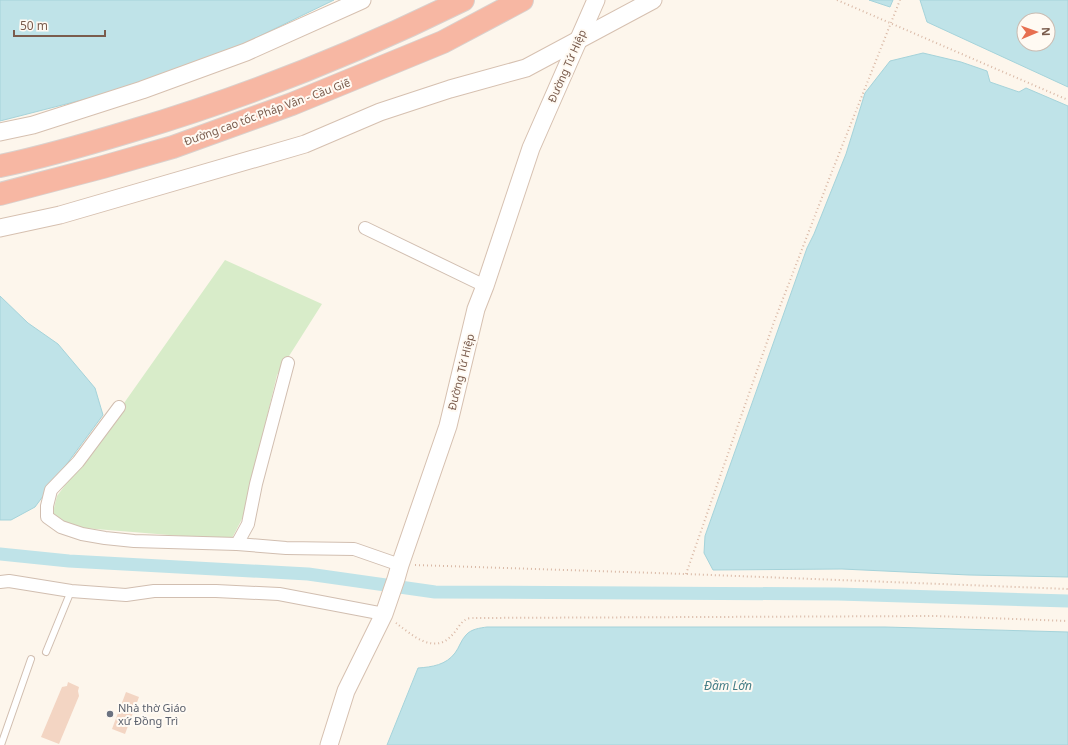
<svg xmlns="http://www.w3.org/2000/svg" width="1068" height="745" viewBox="0 0 1068 745" font-family="'Noto Sans',sans-serif">
  <style>
    .green { fill: #d8ecc9 }
    .water { fill: #bfe3e8; stroke: #a5d3da; fill-rule: evenodd }
    .lines { fill: none; stroke-linecap: round; stroke-linejoin: round }
    .canal { stroke: #bfe3e8; stroke-width: 13 }
    .building { fill: #f3d5c3 }
    .lane-casing { stroke: #d1beb0; stroke-width: 8 }
    .street-casing { stroke: #d1beb0; stroke-width: 14 }
    .secondary-casing { stroke: #d6c0b0; stroke-width: 19 }
    .highway-casing { stroke: #dad1cd; stroke-width: 24 }
    .path { stroke: #d9b8a5; stroke-width: 2; stroke-dasharray: 1 3; stroke-linecap: butt }
    .lane { stroke: #fff; stroke-width: 6 }
    .street { stroke: #fff; stroke-width: 12 }
    .secondary { stroke: #fff; stroke-width: 17 }
    .highway { stroke: #f7b7a3; stroke-width: 22 }
    .worship-dot { fill: #6b7280; stroke: #fffaf3; stroke-width: 1.5 }
    .labels { text-anchor: middle; stroke-width: 4; stroke-linejoin: round; paint-order: stroke }
    .street-label { font-size: 11px; fill: #7a5c4d; stroke: #fffaf3 }
    .worship-label { font-size: 11px; fill: #5b616d; stroke: #fffaf3; text-anchor: start }
    .water-label { font-size: 12px; font-style: italic; fill: #437c86; stroke: #fffaf3 }
  </style>
  <rect width="100%" height="100%" fill="#fdf6ec"/>
  <!-- green -->
  <path class="green" d="M 225,260 L 322,304 L 277,375 L 243,517 L 231,540 L 71,527 L 52,516 L 57,496 L 81,464 Z"/>
  <!-- water -->
  <g class="water">
    <path d="M 0,0 L 334,0 L 239,46 L 113,92 L 0,121 Z"/>
    <path d="M 869,0 L 893,0 L 890,7 Z"/>
    <path d="M 920,0 L 1068,0 L 1068,87 L 927,22 ZM 1024,20 L 1048,20 L 1048,44 L 1024,44 Z"/>
    <path d="M 923,53 L 961,62 L 987,71 L 990,82 L 1019,92 L 1026,88 L 1068,106 L 1068,577 L 969,575 L 842,569 L 713,570 L 704,553 L 705,536 L 807,248 L 814,234 L 846,154 L 865,93 L 890,61 Z"/>
    <path d="M 0,296 L 28,323 L 58,344 L 95,388 L 103,415 L 35,507 L 11,520 L 0,520 Z"/>
    <path d="M 487,627 L 885,627 L 1068,632 L 1068,745 L 387,745 L 418,668 C 432,667 446,665 455,653 C 459,648 461,640 466,635 C 471,629 480,628 487,627 Z"/>
  </g>
  <g class="lines">
    <!-- canal -->
    <path class="canal" d="M 0,554 L 69,561 L 308,574 L 435,592 L 838,594 L 1068,601"/>
  </g>
  <!-- building -->
  <g class="building">
    <path d="M 68,682 L 79,687 L 78,691 L 79,696 L 59,744 L 41,737 L 62,687 L 67,686 Z"/>
    <path d="M 126,692 L 139,697 L 125,734 L 112,729 Z"/>
  </g>
  <g class="lines">
    <!-- lane casing -->
    <g class="lane-casing">
      <g id="lane">
        <path d="M 46,652 L 71,591"/>
        <path d="M 1,745 L 31,659"/>
      </g>
    </g>
    <!-- street casing -->
    <g class="street-casing">
      <g id="street">
        <path d="M 365,228 L 485,286"/>
        <path d="M 119,407 L 78,462 L 51,490 L 47,506 L 47,517 L 61,527 L 82,534 L 105,538 L 134,541 L 237,544 L 286,548 L 354,549 L 400,565"/>
        <path d="M 237,544 L 248,524 L 256,484 L 288,363"/>
        <path d="M 0,582 L 9,581 L 71,591 L 126,595 L 154,591 L 216,591 L 279,594 L 384,614"/>
      </g>
    </g>
    <!-- secondary casing -->
    <g class="secondary-casing">
      <g id="secondary">
        <path d="M 0,132 L 33,125 L 142,90 L 246,52 L 362,0"/>
        <path d="M 0,228 L 60,215 L 305,144 L 380,112 L 450,89 L 526,68 L 653,0"/>
        <path d="M 329,745 L 346,691 L 384,614 L 396,579 L 400,565 L 448,426 L 476,309 L 485,286 L 531,148 L 596,0"/>
      </g>
    </g>
    <!-- highway casing -->
    <g class="highway-casing">
      <g id="highway">
        <path d="M 0,166 C 44,157 88,144 131,131 C 246,97 356,53 463,0"/>
        <path d="M 0,194 L 103,167 L 173,147 L 292,104 L 443,42 L 522,0"/>
      </g>
    </g>
    <!-- path -->
    <g class="path">
      <path d="M 837,0 L 1068,100"/>
      <path d="M 415,565 L 686,574 L 1068,589"/>
      <path d="M 686,574 L 774,322 L 831,174 L 900,0"/>
      <path d="M 396,623 C 412,635 435,656 453,634 C 457,630 460,623 465,620 C 467,618 472,618 474,618 L 935,616 L 1068,621"/>
    </g>
    <!-- lane -->
    <use href="#lane" class="lane"/>
    <!-- street -->
    <use href="#street" class="street"/>
    <!-- secondary -->
    <use href="#secondary" class="secondary"/>
    <!-- highway -->
    <use href="#highway" class="highway"/>
  </g>
  <!-- markers -->
  <circle class="worship-dot" cx="110" cy="714" r="4"/>
  <g class="labels">
    <!-- street labels -->
    <g class="street-label">
      <text transform="translate(567 66) rotate(-66)" y="4">Đường Tứ Hiệp</text>
      <text transform="translate(267 112) rotate(-20)" y="4">Đường cao tốc Pháp Vân - Cầu Giẽ</text>
      <text transform="translate(461 372) rotate(-76)" y="4">Đường Tứ Hiệp</text>
    </g>
    <!-- worship labels -->
    <g class="worship-label">
      <text x="118" y="712">Nhà thờ Giáo<tspan x="118" dy="13">xứ Đồng Trì</tspan></text>
    </g>
    <!-- water labels -->
    <g class="water-label">
      <text x="728" y="690">Đầm Lớn</text>
    </g>
  </g>
  <!-- north arrow -->
  <g transform="translate(1036 32) rotate(88)"><circle r="19" fill="#fffaf3" stroke="#cabbb1"/>
  <path d="M0-3L7 15L0 10L-7 15Z" fill="#e76f51"/>
  <text y="-6" font-size="11" font-weight="bold" text-anchor="middle" fill="#7a5c4d">N</text>
  </g>
  <!-- scale -->
  <path d="M14 30v6h91v-6" fill="none" stroke="#7a5c4d" stroke-width="2"/>
  <text x="20" y="30" font-size="12" fill="#7a5c4d" stroke="#fffaf3" stroke-width="3" paint-order="stroke">50 m</text>
</svg>
